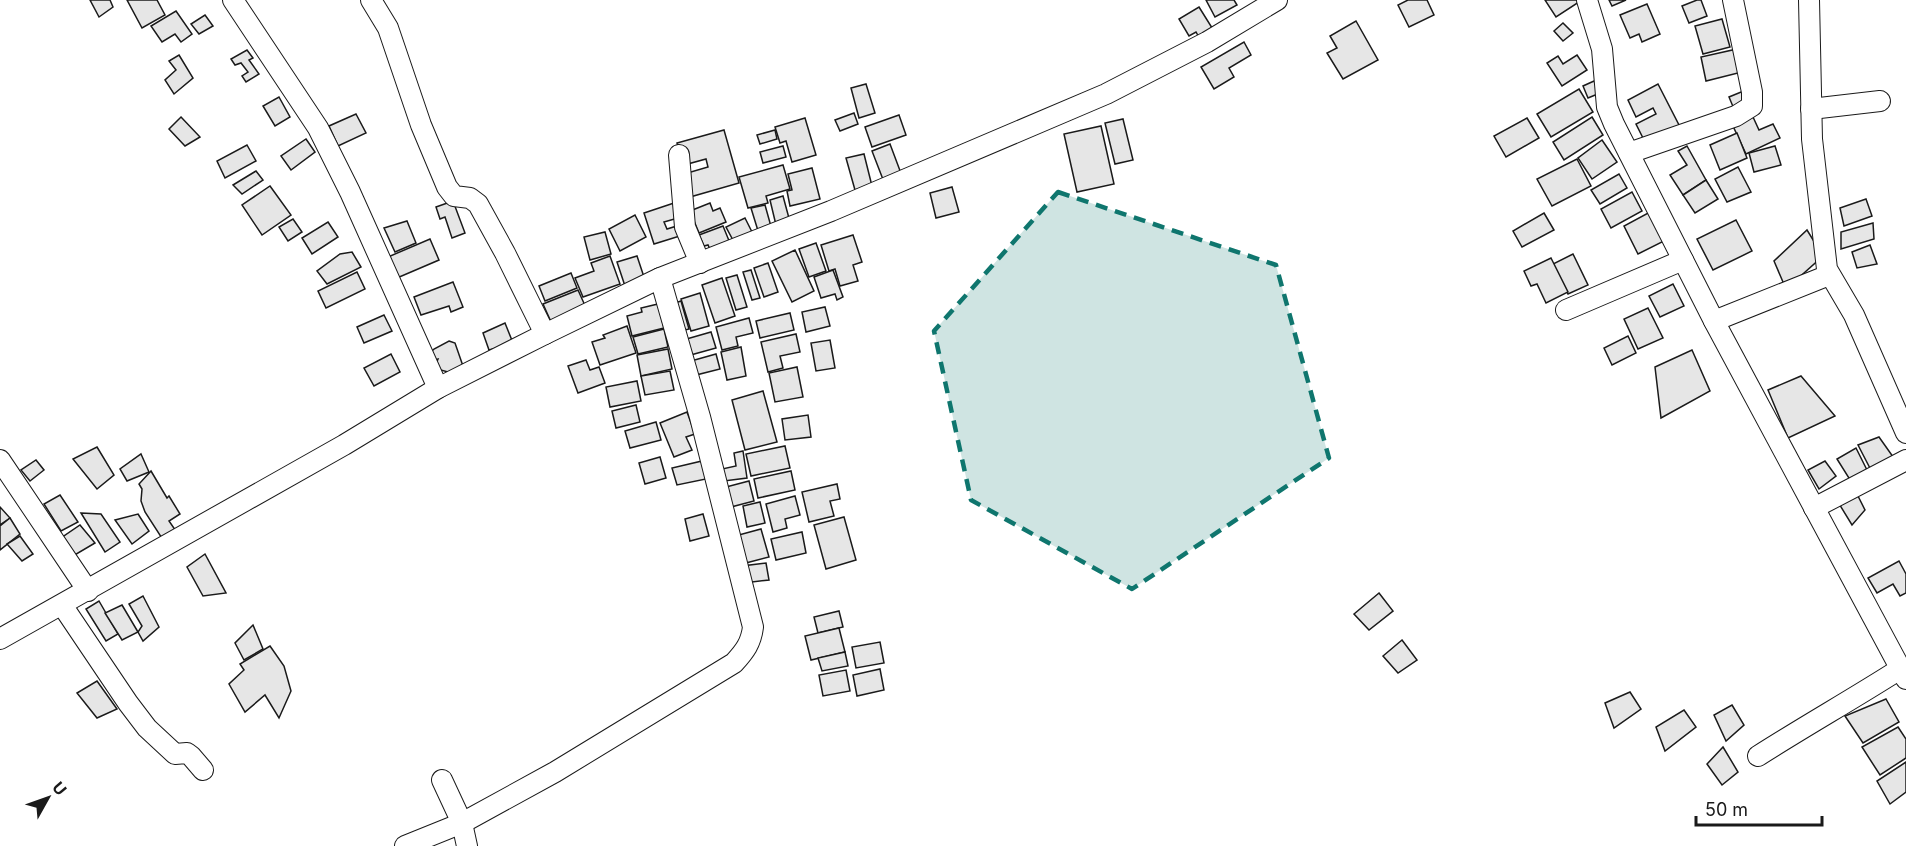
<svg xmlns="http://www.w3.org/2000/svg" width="1906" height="846" viewBox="0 0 1906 846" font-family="Inter,sans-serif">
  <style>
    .building { fill: #e6e6e6; stroke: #1a1a1a; stroke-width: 1.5 }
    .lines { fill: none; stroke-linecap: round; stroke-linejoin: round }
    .minor-casing { stroke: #1a1a1a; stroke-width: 22 }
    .minor { stroke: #fff; stroke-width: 20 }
    .marked { fill: #0f766e; fill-opacity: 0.2; stroke: #0f766e; stroke-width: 4.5; stroke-dasharray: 12 8; stroke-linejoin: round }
  </style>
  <rect width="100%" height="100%" fill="#fff"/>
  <!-- building -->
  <g class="building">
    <path d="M 90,0 L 110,0 L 113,7 L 99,17 Z"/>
    <path d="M 127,0 L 157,0 L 165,15 L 142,28 Z"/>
    <path d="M 1206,0 L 1234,0 L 1237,5 L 1215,17 Z"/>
    <path d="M 1408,0 L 1427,0 L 1434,15 L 1409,27 L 1398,5 Z"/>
    <path d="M 1545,0 L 1578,0 L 1579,2 L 1556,17 Z"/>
    <path d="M 1609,0 L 1626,0 L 1612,6 Z"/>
    <path d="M 1697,0 L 1701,0 L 1707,16 L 1689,23 L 1682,6 Z"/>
    <path d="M 1647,4 L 1660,34 L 1642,42 L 1639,34 L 1630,38 L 1620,15 Z"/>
    <path d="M 1199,7 L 1214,31 L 1200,39 L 1196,32 L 1189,36 L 1179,19 Z"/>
    <path d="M 176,11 L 192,34 L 181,42 L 175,34 L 162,42 L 151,26 Z"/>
    <path d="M 205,15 L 213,26 L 199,34 L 191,24 Z"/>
    <path d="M 1722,19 L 1730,47 L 1703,54 L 1695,26 Z"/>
    <path d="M 1356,21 L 1378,60 L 1343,79 L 1327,53 L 1337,48 L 1330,36 Z"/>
    <path d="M 1563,23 L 1573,33 L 1563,41 L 1554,31 Z"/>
    <path d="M 1244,42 L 1251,55 L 1229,68 L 1234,77 L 1214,89 L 1201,67 Z"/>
    <path d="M 1737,49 L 1742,72 L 1706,81 L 1701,57 Z"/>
    <path d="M 247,50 L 253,58 L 249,60 L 259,74 L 246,82 L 242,76 L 248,72 L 241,63 L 235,65 L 231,59 Z"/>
    <path d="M 179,55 L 193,78 L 174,94 L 165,80 L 176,70 L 169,61 Z"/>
    <path d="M 1577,55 L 1587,70 L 1562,86 L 1547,63 L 1558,56 L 1563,64 Z"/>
    <path d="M 1594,81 L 1600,93 L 1588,98 L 1583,86 Z"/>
    <path d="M 866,84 L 875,113 L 859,118 L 851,88 Z"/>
    <path d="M 1658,84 L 1680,127 L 1646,144 L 1636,124 L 1656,114 L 1653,108 L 1636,117 L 1628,100 Z"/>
    <path d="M 1579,89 L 1593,112 L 1551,137 L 1537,114 Z"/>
    <path d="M 1746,90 L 1750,102 L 1734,109 L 1729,97 Z"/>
    <path d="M 279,97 L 290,117 L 275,126 L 263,106 Z"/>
    <path d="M 854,113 L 858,124 L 840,131 L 835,120 Z"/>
    <path d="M 356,114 L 366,133 L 338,146 L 329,126 Z"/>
    <path d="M 899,115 L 906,135 L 872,147 L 865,127 Z"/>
    <path d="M 181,117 L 200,137 L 185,146 L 169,129 Z"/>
    <path d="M 1592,117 L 1603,135 L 1564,160 L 1553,142 Z"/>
    <path d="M 1753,117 L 1759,130 L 1773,124 L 1780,138 L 1746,154 L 1733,126 Z"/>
    <path d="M 805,118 L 816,155 L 792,162 L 786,141 L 780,143 L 775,127 Z"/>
    <path d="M 1527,118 L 1539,138 L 1506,157 L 1494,136 Z"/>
    <path d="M 1123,119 L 1133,160 L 1115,164 L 1105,123 Z"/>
    <path d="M 1101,126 L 1114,184 L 1077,192 L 1064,134 Z"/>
    <path d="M 724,130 L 739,183 L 690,197 L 684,174 L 708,167 L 706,159 L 684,165 L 677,143 Z"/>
    <path d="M 775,130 L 777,139 L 760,144 L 757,135 Z"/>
    <path d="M 1737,133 L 1747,158 L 1720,170 L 1710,145 Z"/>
    <path d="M 306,139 L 315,152 L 291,170 L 281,156 Z"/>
    <path d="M 1602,140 L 1617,162 L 1592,179 L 1578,158 Z"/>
    <path d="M 890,144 L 902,176 L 884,182 L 872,151 Z"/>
    <path d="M 247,145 L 256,161 L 225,178 L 217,161 Z"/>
    <path d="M 783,146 L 786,157 L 763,163 L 760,152 Z"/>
    <path d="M 1687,146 L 1706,180 L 1683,195 L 1670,175 L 1687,165 L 1678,151 Z"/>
    <path d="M 1775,146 L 1781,165 L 1754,172 L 1749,153 Z"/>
    <path d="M 864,154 L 872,186 L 855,190 L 846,158 Z"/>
    <path d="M 1577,159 L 1591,186 L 1552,206 L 1537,179 Z"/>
    <path d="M 783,165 L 790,189 L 766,196 L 768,203 L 748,208 L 739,177 Z"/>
    <path d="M 1738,167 L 1751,192 L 1727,202 L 1715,179 Z"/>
    <path d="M 812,168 L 820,199 L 790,206 L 787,191 L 792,190 L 788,174 Z"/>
    <path d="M 256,171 L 263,180 L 242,194 L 233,185 Z"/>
    <path d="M 1619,174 L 1627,188 L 1600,204 L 1591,190 Z"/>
    <path d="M 1706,180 L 1718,199 L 1695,213 L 1683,195 Z"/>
    <path d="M 270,186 L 291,215 L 262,235 L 242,205 Z"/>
    <path d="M 952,187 L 959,212 L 936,218 L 930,193 Z"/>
    <path d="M 1632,192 L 1642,211 L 1611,228 L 1601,209 Z"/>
    <path d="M 783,196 L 790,222 L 776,225 L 770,200 Z"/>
    <path d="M 1866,199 L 1872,216 L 1844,226 L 1840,208 Z"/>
    <path d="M 453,201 L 465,233 L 452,238 L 445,217 L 440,219 L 436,207 Z"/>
    <path d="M 674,203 L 678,218 L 664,222 L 667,229 L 680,225 L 683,235 L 654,244 L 644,213 Z"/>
    <path d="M 710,203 L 713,211 L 720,208 L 726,222 L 699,233 L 690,211 Z"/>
    <path d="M 765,205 L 772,230 L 759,234 L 751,208 Z"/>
    <path d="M 1650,212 L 1664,241 L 1638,254 L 1624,226 Z"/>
    <path d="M 1544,213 L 1554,230 L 1522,247 L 1513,231 Z"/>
    <path d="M 635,215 L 646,237 L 620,251 L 609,229 Z"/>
    <path d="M 745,218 L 755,238 L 734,242 L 726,227 Z"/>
    <path d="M 293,219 L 302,232 L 288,241 L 279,227 Z"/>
    <path d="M 1736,220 L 1752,251 L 1713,270 L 1697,239 Z"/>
    <path d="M 407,221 L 416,243 L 395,252 L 384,228 Z"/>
    <path d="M 328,222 L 338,237 L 312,254 L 302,238 Z"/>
    <path d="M 1873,223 L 1874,239 L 1841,249 L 1841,232 Z"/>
    <path d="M 723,226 L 732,248 L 713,256 L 708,245 L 704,246 L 699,235 Z"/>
    <path d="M 1807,230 L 1823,256 L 1786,289 L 1774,261 Z"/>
    <path d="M 605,232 L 611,254 L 590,260 L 584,237 Z"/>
    <path d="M 853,235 L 862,262 L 853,265 L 858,281 L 840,286 L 835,269 L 829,271 L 821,245 Z"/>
    <path d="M 430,239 L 439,260 L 397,278 L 388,257 Z"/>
    <path d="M 816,243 L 826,271 L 809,277 L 799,249 Z"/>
    <path d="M 1870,245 L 1877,264 L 1857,268 L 1852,252 Z"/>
    <path d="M 795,250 L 814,291 L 792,302 L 772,261 Z"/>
    <path d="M 352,252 L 361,267 L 327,284 L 317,271 L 340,254 Z"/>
    <path d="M 1573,254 L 1588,285 L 1568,294 L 1553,264 Z"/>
    <path d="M 610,256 L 620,284 L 583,297 L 575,278 L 594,271 L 591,263 Z"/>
    <path d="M 637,256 L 645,280 L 625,286 L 617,262 Z"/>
    <path d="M 1551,258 L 1568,292 L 1546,303 L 1537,284 L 1531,286 L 1524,271 Z"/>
    <path d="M 768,263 L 778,292 L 764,297 L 754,268 Z"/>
    <path d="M 751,270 L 760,298 L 752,300 L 743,272 Z"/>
    <path d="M 833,270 L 843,297 L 837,300 L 835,294 L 821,298 L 814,277 Z"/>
    <path d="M 357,272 L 365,289 L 326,308 L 318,291 Z"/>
    <path d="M 571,273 L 577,288 L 545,301 L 539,286 Z"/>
    <path d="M 737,275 L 747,307 L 736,310 L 726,278 Z"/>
    <path d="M 722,278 L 735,316 L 715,323 L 702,285 Z"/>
    <path d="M 453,282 L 463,307 L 451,312 L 449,306 L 421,315 L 414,297 Z"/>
    <path d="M 1673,284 L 1684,306 L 1660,317 L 1649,296 Z"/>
    <path d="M 578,290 L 587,310 L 552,324 L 543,304 Z"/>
    <path d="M 700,293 L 709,326 L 691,331 L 681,299 Z"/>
    <path d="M 681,301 L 689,329 L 677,332 L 669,305 Z"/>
    <path d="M 658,304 L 664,328 L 632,336 L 627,316 L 642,312 L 641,308 Z"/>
    <path d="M 825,307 L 830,326 L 806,332 L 802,312 Z"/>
    <path d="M 1648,308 L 1663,338 L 1638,349 L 1624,319 Z"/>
    <path d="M 790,313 L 794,330 L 760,338 L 756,321 Z"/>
    <path d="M 384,315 L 392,331 L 364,343 L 357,327 Z"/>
    <path d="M 749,318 L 753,333 L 736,337 L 738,346 L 722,350 L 716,327 Z"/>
    <path d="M 505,323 L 515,348 L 500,347 L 489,350 L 483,333 Z"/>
    <path d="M 627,326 L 636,353 L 600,365 L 592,342 L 605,338 L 603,335 Z"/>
    <path d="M 664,329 L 668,347 L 638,354 L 633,337 Z"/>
    <path d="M 711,332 L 716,348 L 687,356 L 683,340 Z"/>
    <path d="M 796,334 L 800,352 L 780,356 L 783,368 L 768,372 L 761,342 Z"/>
    <path d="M 1628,336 L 1636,353 L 1612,365 L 1604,348 Z"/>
    <path d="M 830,340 L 835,368 L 816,371 L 811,343 Z"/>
    <path d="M 449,341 L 455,343 L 464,369 L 448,372 L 437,369 L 436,364 L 438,359 L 434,360 L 431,352 L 434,349 Z"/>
    <path d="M 741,347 L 746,376 L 727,380 L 721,352 Z"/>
    <path d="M 668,349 L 672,369 L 641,376 L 637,355 Z"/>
    <path d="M 1692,350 L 1710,391 L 1661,418 L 1655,367 Z"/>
    <path d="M 391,354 L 400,372 L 374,386 L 364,368 Z"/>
    <path d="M 716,354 L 720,369 L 696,375 L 691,361 Z"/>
    <path d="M 586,360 L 590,370 L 599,367 L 605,383 L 578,393 L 568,366 Z"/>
    <path d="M 797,367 L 803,397 L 775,402 L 769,373 Z"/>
    <path d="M 670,371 L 674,390 L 645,395 L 641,376 Z"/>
    <path d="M 1801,376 L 1835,416 L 1788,438 L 1768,390 Z"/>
    <path d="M 637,381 L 641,401 L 610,407 L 606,387 Z"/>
    <path d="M 763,391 L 777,442 L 745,450 L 732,400 Z"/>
    <path d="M 636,405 L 640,422 L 616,428 L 612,411 Z"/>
    <path d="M 687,412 L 695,434 L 686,437 L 692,450 L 674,457 L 660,423 Z"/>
    <path d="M 808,415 L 811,437 L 785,440 L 782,419 Z"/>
    <path d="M 656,422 L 661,440 L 630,448 L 625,431 Z"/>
    <path d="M 1879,437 L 1896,461 L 1873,474 L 1858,445 Z"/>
    <path d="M 785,446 L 790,468 L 751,476 L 746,454 Z"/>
    <path d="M 97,447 L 114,475 L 97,489 L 73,459 Z"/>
    <path d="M 1856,448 L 1871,478 L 1852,483 L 1837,459 Z"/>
    <path d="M 743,451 L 747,478 L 724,481 L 722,469 L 736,466 L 734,453 Z"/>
    <path d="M 141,454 L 149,472 L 127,481 L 120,469 Z"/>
    <path d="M 660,457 L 666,478 L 645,484 L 639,463 Z"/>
    <path d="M 36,460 L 44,470 L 30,481 L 21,470 Z"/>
    <path d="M 702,461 L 706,479 L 677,485 L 672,468 Z"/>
    <path d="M 1825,461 L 1836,476 L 1819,489 L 1808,470 Z"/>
    <path d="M 151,471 L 167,498 L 169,496 L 180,514 L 169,521 L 178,534 L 165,543 L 145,512 L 141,501 L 142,489 L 139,484 Z"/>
    <path d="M 791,471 L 795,490 L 758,498 L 754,479 Z"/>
    <path d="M 749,481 L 754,501 L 731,507 L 726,487 Z"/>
    <path d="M 837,484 L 840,499 L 830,501 L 834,516 L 809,522 L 802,492 Z"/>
    <path d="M 1855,490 L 1865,510 L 1852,525 L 1838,502 Z"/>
    <path d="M 60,495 L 78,522 L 61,531 L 44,504 Z"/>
    <path d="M 795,496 L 800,515 L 785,519 L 787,528 L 773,532 L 766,504 Z"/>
    <path d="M 760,502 L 765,523 L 747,527 L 743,506 Z"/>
    <path d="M 0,507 L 10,518 L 0,525 Z"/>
    <path d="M 81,513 L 101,514 L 120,542 L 105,552 Z"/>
    <path d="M 138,514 L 149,531 L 132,544 L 115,520 Z"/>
    <path d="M 703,514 L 709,536 L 690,541 L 685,519 Z"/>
    <path d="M 844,517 L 856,560 L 826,569 L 814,525 Z"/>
    <path d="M 10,518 L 20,534 L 0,550 L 0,526 Z"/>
    <path d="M 80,525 L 95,543 L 73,556 L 61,538 Z"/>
    <path d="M 761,529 L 769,557 L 742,564 L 735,536 Z"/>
    <path d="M 802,532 L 806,553 L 776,560 L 771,539 Z"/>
    <path d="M 20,536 L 33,554 L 22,561 L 7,544 Z"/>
    <path d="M 205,554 L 226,593 L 203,596 L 187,567 Z"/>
    <path d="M 1899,561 L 1906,574 L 1906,593 L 1900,596 L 1893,584 L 1877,593 L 1868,578 Z"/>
    <path d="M 766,563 L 769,580 L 744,583 L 742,566 Z"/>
    <path d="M 1379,593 L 1393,611 L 1369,630 L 1354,614 Z"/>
    <path d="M 143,596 L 159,627 L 143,641 L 138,632 L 142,626 L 129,604 Z"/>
    <path d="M 99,601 L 118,634 L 106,641 L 86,609 Z"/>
    <path d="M 122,605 L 138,632 L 122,640 L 105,613 Z"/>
    <path d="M 839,611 L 843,627 L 818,633 L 814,617 Z"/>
    <path d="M 253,625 L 263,649 L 244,660 L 235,643 Z"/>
    <path d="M 839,628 L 845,652 L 811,660 L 805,636 Z"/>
    <path d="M 1402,640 L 1417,660 L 1398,673 L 1383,656 Z"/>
    <path d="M 880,642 L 884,663 L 856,668 L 852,647 Z"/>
    <path d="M 270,646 L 284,666 L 291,691 L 279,718 L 265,695 L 245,712 L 229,684 L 244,670 L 240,664 Z"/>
    <path d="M 845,652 L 848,666 L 822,671 L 818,658 Z"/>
    <path d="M 880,669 L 884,690 L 857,696 L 853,675 Z"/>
    <path d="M 846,670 L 850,691 L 823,696 L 819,675 Z"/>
    <path d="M 97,681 L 117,709 L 97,718 L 77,693 Z"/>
    <path d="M 1630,692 L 1641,709 L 1614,728 L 1605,703 Z"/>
    <path d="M 1886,699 L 1899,722 L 1863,743 L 1845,716 Z"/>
    <path d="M 1732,705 L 1744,725 L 1726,741 L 1714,715 Z"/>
    <path d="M 1684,710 L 1696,727 L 1665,751 L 1656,727 Z"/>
    <path d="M 1898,727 L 1906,739 L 1906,758 L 1880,775 L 1862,747 Z"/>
    <path d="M 1723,747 L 1738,772 L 1722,785 L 1707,764 Z"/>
    <path d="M 1906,762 L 1906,792 L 1890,804 L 1877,781 Z"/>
  </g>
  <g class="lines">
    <!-- minor casing -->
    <g class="minor-casing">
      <g id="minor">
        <path d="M 233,0 L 318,128 L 350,192 L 438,388"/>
        <path d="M 371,0 L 388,28 L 421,125 L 447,187 L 454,196 L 470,198 L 478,204 L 505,253 L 545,334"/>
        <path d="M 1587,0 L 1602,49 L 1607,107 L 1614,124 L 1714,321 L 1906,679"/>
        <path d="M 1809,0 L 1812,139 L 1827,269 L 1854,315 L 1906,433"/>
        <path d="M 1811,109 L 1880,101"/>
        <path d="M 1629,153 L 1736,116 L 1752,106 L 1752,92 L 1733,0"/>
        <path d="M 679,155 L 685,227 L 700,263"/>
        <path d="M 1566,310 L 1683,260"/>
        <path d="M 1714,321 L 1829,275"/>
        <path d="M 0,460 L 88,591"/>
        <path d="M 1814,508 L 1906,460"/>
        <path d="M 62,605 L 128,703 L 147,728 L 175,754 L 187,753 L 191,756 L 203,770"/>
        <path d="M 0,639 L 344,445 L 438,388 L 545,334 L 660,278 L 831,211 L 1106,94 L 1207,42 L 1277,0"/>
        <path d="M 1758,756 C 1805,726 1853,699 1900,669"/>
        <path d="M 442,780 L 462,823 L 467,846"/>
        <path d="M 405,846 L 462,823 L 555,772 L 734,663 C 745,651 751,643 753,627 L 700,417 L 660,278"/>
      </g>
    </g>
    <!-- minor -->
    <use href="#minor" class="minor"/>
  </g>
  <!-- marked area -->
  <path class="marked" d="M 1058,192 L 1276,265 L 1329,458 L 1132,589 L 971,500 L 934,331 Z"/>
  <!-- north arrow -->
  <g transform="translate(48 798) rotate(50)" stroke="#ffffff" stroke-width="4.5" paint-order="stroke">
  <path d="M0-4.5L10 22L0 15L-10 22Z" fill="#1a1a1a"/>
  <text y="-9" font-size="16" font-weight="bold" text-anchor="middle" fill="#1a1a1a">U</text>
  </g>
  <!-- scale -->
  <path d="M1696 816v9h126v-9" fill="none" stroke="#1a1a1a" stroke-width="3"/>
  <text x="1705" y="816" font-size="18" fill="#1a1a1a" stroke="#ffffff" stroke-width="4.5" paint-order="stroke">50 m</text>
</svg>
